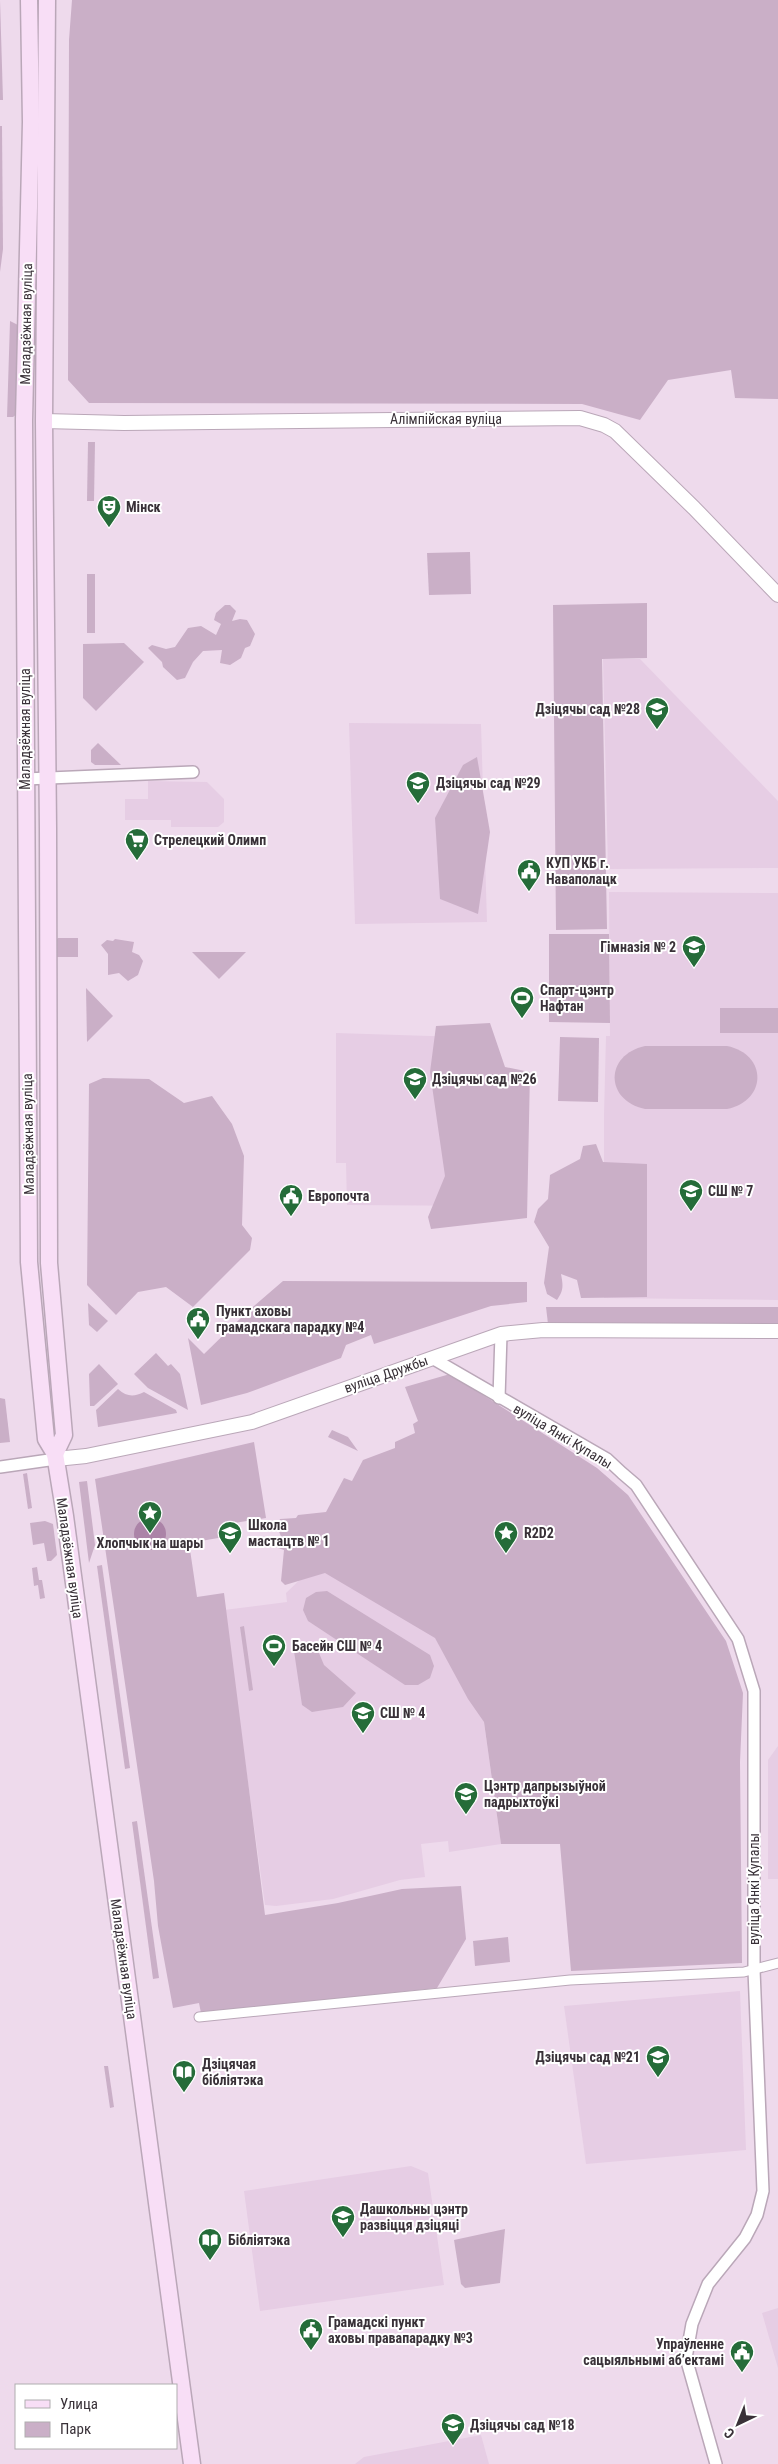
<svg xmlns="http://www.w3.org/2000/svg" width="778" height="2464" viewBox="0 0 778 2464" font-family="'Roboto Condensed',sans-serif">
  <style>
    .built { fill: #e6cde4 }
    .green { fill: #caafc7 }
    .water { fill: #ab83a7 }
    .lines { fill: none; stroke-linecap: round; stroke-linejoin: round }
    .pedestrian-casing { stroke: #baa7b8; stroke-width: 11 }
    .minor-casing { stroke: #baa7b8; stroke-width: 14 }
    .tertiary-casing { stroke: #baa7b8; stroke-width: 16 }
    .secondary-casing { stroke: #baa7b8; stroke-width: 19 }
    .pedestrian { stroke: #fff; stroke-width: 9 }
    .minor { stroke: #fff; stroke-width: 11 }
    .tertiary { stroke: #fff; stroke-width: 14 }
    .secondary { stroke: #f8def6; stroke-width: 16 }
    .labels { text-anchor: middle; stroke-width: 4; stroke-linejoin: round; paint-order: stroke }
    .street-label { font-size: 14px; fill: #393138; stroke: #fff }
    .poi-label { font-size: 14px; font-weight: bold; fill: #393138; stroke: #fff; text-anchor: start }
  </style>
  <rect width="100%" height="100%" fill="#eedaec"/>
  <!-- built -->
  <g class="built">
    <path d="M 603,659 L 640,659 L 778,801 L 778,868 L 608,869 Z"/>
    <path d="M 349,723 L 481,724 L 487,922 L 355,924 Z"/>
    <path d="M 148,781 L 207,782 L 224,799 L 224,822 L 218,827 L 171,827 L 171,820 L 125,820 L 125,799 L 148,799 Z"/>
    <path d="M 609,892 L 778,893 L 778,1300 L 604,1298 L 604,1115 L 606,1036 L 610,1036 Z"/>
    <path d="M 336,1033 L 493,1038 L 497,1206 L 347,1205 L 346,1163 L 336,1163 Z"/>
    <path d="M 315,1560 L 473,1644 L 501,1844 L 449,1852 L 448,1841 L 421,1844 L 425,1877 L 400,1880 L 333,1899 L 276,1906 L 265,1905 L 224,1610 L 287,1602 L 286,1593 L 311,1569 Z"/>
    <path d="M 778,1746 L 778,1879 L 768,1879 L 768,1760 Z"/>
    <path d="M 740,1991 L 746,2150 L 586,2164 L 564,2006 Z"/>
    <path d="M 411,2166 L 428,2173 L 444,2285 L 260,2311 L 244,2191 Z"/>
    <path d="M 778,2308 L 778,2368 L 762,2313 Z"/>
    <path d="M 481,2435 L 489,2464 L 355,2464 L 364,2457 Z"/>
  </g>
  <!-- green -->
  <g class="green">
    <path d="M 0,0 L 3,100 L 0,100 Z"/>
    <path d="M 72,0 L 778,0 L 778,399 L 735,398 L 731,370 L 668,380 L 640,420 L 582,404 L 89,403 L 68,380 L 69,40 Z"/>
    <path d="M 0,126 L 2,126 L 3,249 L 0,272 Z"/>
    <path d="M 10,321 L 18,325 L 17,414 L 13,417 L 7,417 Z"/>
    <path d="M 88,442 L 95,442 L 94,501 L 87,501 Z"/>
    <path d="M 470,552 L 471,594 L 429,595 L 427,553 Z"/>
    <rect x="87" y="574" width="8" height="59"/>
    <path d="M 647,603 L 647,658 L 602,659 L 607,929 L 556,930 L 553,605 Z"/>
    <path d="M 225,605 L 230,605 L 236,611 L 232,621 L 240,619 L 247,620 L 255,634 L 250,646 L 245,648 L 241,658 L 230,665 L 220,663 L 222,650 L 203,651 L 193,662 L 185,678 L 177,680 L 163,667 L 162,662 L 148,648 L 152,645 L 166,649 L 175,647 L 188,628 L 201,626 L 216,635 L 221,624 L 214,620 L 216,613 Z"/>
    <path d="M 124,643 L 144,662 L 96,711 L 83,698 L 83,644 Z"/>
    <path d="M 98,743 L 121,765 L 95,765 L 91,762 L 91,750 Z"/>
    <path d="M 477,757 L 490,832 L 478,914 L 440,899 L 435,818 L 463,765 Z"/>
    <path d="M 549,934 L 609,934 L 610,1023 L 549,1022 Z"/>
    <path d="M 58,938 L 78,938 L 78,957 L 57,957 L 52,952 L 52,943 Z"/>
    <path d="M 115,939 L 134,942 L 132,952 L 139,955 L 143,961 L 138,975 L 128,981 L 119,973 L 108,975 L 108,954 L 101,945 L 107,940 L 113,941 Z"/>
    <path d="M 192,952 L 246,952 L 219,979 Z"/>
    <path d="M 86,988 L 113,1016 L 87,1042 Z"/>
    <rect x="720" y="1008" width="58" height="25"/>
    <path d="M 490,1023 L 505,1067 L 530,1072 L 527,1218 L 431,1229 L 428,1217 L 445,1176 L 430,1072 L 436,1026 Z"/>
    <path d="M 560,1037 L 599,1038 L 598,1102 L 558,1101 Z"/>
    <path d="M 645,1046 L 727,1046 C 767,1054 768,1100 727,1109 L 645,1109 C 605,1101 604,1055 645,1046 Z"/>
    <path d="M 103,1078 L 149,1079 L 184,1103 L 212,1096 L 232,1124 L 244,1156 L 242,1225 L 252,1238 L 250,1250 L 193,1307 L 166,1287 L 138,1292 L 116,1315 L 87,1285 L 89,1084 Z"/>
    <path d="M 596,1144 L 603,1162 L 647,1164 L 647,1297 L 581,1298 L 577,1280 L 561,1274 C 563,1285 564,1290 557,1300 L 547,1294 L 544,1283 L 549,1247 L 534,1222 L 538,1209 L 548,1199 L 550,1175 L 580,1159 L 583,1146 Z"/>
    <path d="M 283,1281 L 527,1282 L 527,1302 L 491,1306 L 374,1344 L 371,1335 L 346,1345 L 341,1358 L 247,1393 L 201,1405 L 188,1338 L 204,1354 L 247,1312 Z"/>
    <path d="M 88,1303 L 108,1321 L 97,1332 L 89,1325 Z"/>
    <path d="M 546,1307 L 778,1307 L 778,1325 L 548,1324 Z"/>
    <path d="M 156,1353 L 168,1366 L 171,1364 L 180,1374 L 188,1410 L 148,1388 L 134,1374 Z"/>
    <path d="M 99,1364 L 118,1384 L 94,1406 L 90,1406 L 89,1374 Z"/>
    <path d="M 450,1374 L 597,1468 L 628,1495 L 726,1641 L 743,1693 L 740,1762 L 742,1963 L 571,1971 L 560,1844 L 501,1844 L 484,1722 L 468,1699 L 435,1638 L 325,1573 L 285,1585 L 281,1581 L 284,1550 L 278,1548 L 283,1541 L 277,1527 L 280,1519 L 296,1518 L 298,1515 L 326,1512 L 344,1478 L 352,1481 L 363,1460 L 395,1448 L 395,1442 L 415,1433 L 413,1424 L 418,1421 L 405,1387 Z"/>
    <path d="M 118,1389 C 127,1397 134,1397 144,1392 L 176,1410 L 177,1413 L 98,1427 L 96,1410 Z"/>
    <path d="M 0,1398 L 5,1399 L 10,1442 L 0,1443 Z"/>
    <path d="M 332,1430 L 348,1437 L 358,1451 L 328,1437 Z"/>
    <path d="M 254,1442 L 266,1518 L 228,1524 L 230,1536 L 189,1543 L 197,1597 L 224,1593 L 265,1915 L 338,1903 L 402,1889 L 461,1886 L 466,1939 L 437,1988 L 201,2013 L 199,2003 L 173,2008 L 158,1926 L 154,1881 L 95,1479 Z"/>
    <path d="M 27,1473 L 32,1508 L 28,1509 L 23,1474 Z"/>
    <path d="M 87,1481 L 95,1545 L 89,1563 L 79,1482 Z"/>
    <path d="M 45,1521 L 53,1524 L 57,1555 L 51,1561 L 47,1561 L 44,1543 L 33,1545 L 30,1523 Z"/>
    <path d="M 102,1565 L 130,1768 L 125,1769 L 97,1566 Z"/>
    <path d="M 37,1567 L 39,1580 L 42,1580 L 45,1598 L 40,1599 L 38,1585 L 34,1586 L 32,1568 Z"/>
    <path d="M 327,1591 L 430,1655 L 434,1666 L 430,1678 L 418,1685 L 405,1685 L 308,1621 L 303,1610 L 306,1598 L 316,1592 Z"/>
    <path d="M 244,1626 L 253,1690 L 249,1691 L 240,1627 Z"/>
    <path d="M 303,1644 L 319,1653 L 324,1665 L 356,1693 L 343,1707 L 312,1712 L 302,1705 L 294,1651 Z"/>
    <path d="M 137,1821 L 159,1978 L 153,1979 L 132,1822 Z"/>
    <path d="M 508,1937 L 510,1962 L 475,1966 L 473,1941 Z"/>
    <path d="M 104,2066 L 108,2066 L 114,2107 L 110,2108 Z"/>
    <path d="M 505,2229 L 500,2283 L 465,2288 L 461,2284 L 454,2240 Z"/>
  </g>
  <!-- water -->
  <circle class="water" cx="150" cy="1534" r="16"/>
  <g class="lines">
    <!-- pedestrian casing -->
    <g class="pedestrian-casing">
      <path id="pedestrian" d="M 199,2017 L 570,1980 L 744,1972 L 778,1963"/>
    </g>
    <!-- minor casing -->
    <g class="minor-casing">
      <g id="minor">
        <path d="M 25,779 L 193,772"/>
        <path d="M 432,1358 L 607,1459 L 622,1473 L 636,1485 L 738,1639 L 754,1691 L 754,1970 L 763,2191 L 757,2215 L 745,2238 L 708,2284 L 692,2324 L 686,2358 L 716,2464"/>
        <path d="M 499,1398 L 501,1334"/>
        <path d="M 0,1467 L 56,1459"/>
      </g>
    </g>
    <!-- tertiary casing -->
    <g class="tertiary-casing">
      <g id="tertiary">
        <path d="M 44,421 L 124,423 L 580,418 L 604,425 L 615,431 L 694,508 L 778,595"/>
        <path d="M 56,1459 L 86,1456 L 252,1422 L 501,1334 L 543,1330 L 778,1331"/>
      </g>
    </g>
    <!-- secondary casing -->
    <g class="secondary-casing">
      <g id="secondary">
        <path d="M 29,0 L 31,122 L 24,420 L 29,1262 L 46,1439 L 55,1454 L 65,1516 L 192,2464"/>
        <path d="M 47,0 L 44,421 L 48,828 L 49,1263 L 64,1435 L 55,1454"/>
      </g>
    </g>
    <!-- pedestrian -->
    <use href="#pedestrian" class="pedestrian"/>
    <!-- minor -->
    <use href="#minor" class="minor"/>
    <!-- tertiary -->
    <use href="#tertiary" class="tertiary"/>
    <!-- secondary -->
    <use href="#secondary" class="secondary"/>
  </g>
  <!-- icons -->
  <defs>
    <g id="theatre-pin" transform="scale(1.25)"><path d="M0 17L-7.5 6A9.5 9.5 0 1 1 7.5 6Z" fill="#256c39" stroke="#fff"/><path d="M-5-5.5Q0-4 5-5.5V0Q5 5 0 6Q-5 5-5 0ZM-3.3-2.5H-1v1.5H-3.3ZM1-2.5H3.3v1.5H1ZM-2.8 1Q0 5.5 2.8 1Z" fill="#fff"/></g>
    <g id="school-pin" transform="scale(1.25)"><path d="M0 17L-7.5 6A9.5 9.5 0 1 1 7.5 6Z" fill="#256c39" stroke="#fff"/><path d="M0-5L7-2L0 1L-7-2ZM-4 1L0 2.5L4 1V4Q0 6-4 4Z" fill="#fff"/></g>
    <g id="supermarket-pin" transform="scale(1.25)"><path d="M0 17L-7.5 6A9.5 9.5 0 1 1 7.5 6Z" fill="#256c39" stroke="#fff"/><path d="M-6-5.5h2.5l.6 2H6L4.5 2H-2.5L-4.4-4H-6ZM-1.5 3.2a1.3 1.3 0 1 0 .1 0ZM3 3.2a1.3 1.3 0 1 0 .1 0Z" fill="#fff"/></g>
    <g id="civic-pin" transform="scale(1.25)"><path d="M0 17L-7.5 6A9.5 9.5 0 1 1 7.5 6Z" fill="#256c39" stroke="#fff"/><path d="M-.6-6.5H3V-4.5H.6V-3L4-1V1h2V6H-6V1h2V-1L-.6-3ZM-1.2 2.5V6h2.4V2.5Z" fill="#fff"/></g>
    <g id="stadium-pin" transform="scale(1.25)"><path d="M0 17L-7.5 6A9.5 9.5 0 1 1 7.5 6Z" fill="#256c39" stroke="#fff"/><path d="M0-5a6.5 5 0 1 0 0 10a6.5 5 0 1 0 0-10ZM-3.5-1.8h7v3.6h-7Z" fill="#fff"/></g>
    <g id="sight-pin" transform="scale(1.25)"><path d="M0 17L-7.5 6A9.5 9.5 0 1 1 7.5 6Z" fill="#256c39" stroke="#fff"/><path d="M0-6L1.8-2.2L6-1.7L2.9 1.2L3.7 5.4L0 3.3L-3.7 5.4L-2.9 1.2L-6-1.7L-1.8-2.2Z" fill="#fff"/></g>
    <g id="library-pin" transform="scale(1.25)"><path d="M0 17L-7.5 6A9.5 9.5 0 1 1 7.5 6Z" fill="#256c39" stroke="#fff"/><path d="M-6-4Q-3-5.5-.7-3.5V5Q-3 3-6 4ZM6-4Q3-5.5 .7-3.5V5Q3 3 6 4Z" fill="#fff"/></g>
  </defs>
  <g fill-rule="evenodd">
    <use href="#theatre-pin" x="109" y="507"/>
    <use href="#school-pin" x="657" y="709"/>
    <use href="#school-pin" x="418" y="783"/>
    <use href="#supermarket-pin" x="137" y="840"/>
    <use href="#civic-pin" x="529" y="871"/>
    <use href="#school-pin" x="694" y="947"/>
    <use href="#stadium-pin" x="522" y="998"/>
    <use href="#school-pin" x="415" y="1079"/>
    <use href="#school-pin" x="691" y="1191"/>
    <use href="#civic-pin" x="291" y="1196"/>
    <use href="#civic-pin" x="198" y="1319"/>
    <use href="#sight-pin" x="150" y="1513"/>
    <use href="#school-pin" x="230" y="1533"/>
    <use href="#sight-pin" x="506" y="1533"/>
    <use href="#stadium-pin" x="274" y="1646"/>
    <use href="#school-pin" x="363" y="1713"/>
    <use href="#school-pin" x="466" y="1794"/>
    <use href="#school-pin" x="658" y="2057"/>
    <use href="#library-pin" x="184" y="2072"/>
    <use href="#school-pin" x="343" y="2217"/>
    <use href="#library-pin" x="210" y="2240"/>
    <use href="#civic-pin" x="311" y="2330"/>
    <use href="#civic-pin" x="742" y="2352"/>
    <use href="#school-pin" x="453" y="2425"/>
  </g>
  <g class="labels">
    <!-- street labels -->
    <g class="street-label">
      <text transform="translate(26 324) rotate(-89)" y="5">Маладзёжная вуліца</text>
      <text x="446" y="424">Алімпійская вуліца</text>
      <text transform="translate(25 729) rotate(-90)" y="5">Маладзёжная вуліца</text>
      <text transform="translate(28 1134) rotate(-91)" y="5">Маладзёжная вуліца</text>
      <text transform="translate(386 1374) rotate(-19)" y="5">вуліца Дружбы</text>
      <text transform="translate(563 1436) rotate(31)" y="5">вуліца Янкі Купалы</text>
      <text transform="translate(70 1558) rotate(82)" y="5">Маладзёжная вуліца</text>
      <text transform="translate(754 1889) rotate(-90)" y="5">вуліца Янкі Купалы</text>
      <text transform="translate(124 1959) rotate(82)" y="5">Маладзёжная вуліца</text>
    </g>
    <!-- poi labels -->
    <g class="poi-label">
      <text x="126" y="512">Мінск</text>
      <text x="640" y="714" text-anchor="end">Дзіцячы сад №28</text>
      <text x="436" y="788">Дзіцячы сад №29</text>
      <text x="154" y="845">Стрелецкий Олимп</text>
      <text x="546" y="868">КУП УКБ г.<tspan x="546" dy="16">Наваполацк</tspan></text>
      <text x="676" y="952" text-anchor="end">Гімназія № 2</text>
      <text x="540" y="995">Спарт-цэнтр<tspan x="540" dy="16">Нафтан</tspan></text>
      <text x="432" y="1084">Дзіцячы сад №26</text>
      <text x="708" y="1196">СШ № 7</text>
      <text x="308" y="1201">Европочта</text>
      <text x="216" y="1316">Пункт аховы<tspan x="216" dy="16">грамадскага парадку №4</tspan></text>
      <text x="248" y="1530">Школа<tspan x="248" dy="16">мастацтв № 1</tspan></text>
      <text x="524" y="1538">R2D2</text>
      <text x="150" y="1548" text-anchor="middle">Хлопчык на шары</text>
      <text x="292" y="1651">Басейн СШ № 4</text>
      <text x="380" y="1718">СШ № 4</text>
      <text x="484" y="1791">Цэнтр дапрызыўной<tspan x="484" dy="16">падрыхтоўкі</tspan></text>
      <text x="640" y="2062" text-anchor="end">Дзіцячы сад №21</text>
      <text x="202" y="2069">Дзіцячая<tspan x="202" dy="16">бібліятэка</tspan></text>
      <text x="360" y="2214">Дашкольны цэнтр<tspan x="360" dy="16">развіцця дзіцяці</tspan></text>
      <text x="228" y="2245">Бібліятэка</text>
      <text x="328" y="2327">Грамадскі пункт<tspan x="328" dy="16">аховы правапарадку №3</tspan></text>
      <text x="724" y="2349" text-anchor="end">Упраўленне<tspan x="724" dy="16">сацыяльнымі абʼектамі</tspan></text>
      <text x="470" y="2430">Дзіцячы сад №18</text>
    </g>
  </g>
  <!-- legend -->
  <rect x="15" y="2384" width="162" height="65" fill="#ffffff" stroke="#b0adaf"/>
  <rect x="25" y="2400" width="25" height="8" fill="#f8def6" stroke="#b0adaf"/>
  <text x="60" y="2409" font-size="15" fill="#393138">Улица</text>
  <rect x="25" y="2422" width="25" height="15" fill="#caafc7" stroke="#b0adaf"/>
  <text x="60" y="2434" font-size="15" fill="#393138">Парк</text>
  <!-- north arrow -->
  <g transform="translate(738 2424) rotate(223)" stroke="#ffffff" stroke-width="4" paint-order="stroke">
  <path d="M0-4L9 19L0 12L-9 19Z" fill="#393138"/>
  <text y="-8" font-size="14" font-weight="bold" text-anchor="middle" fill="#393138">С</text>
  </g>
</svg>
